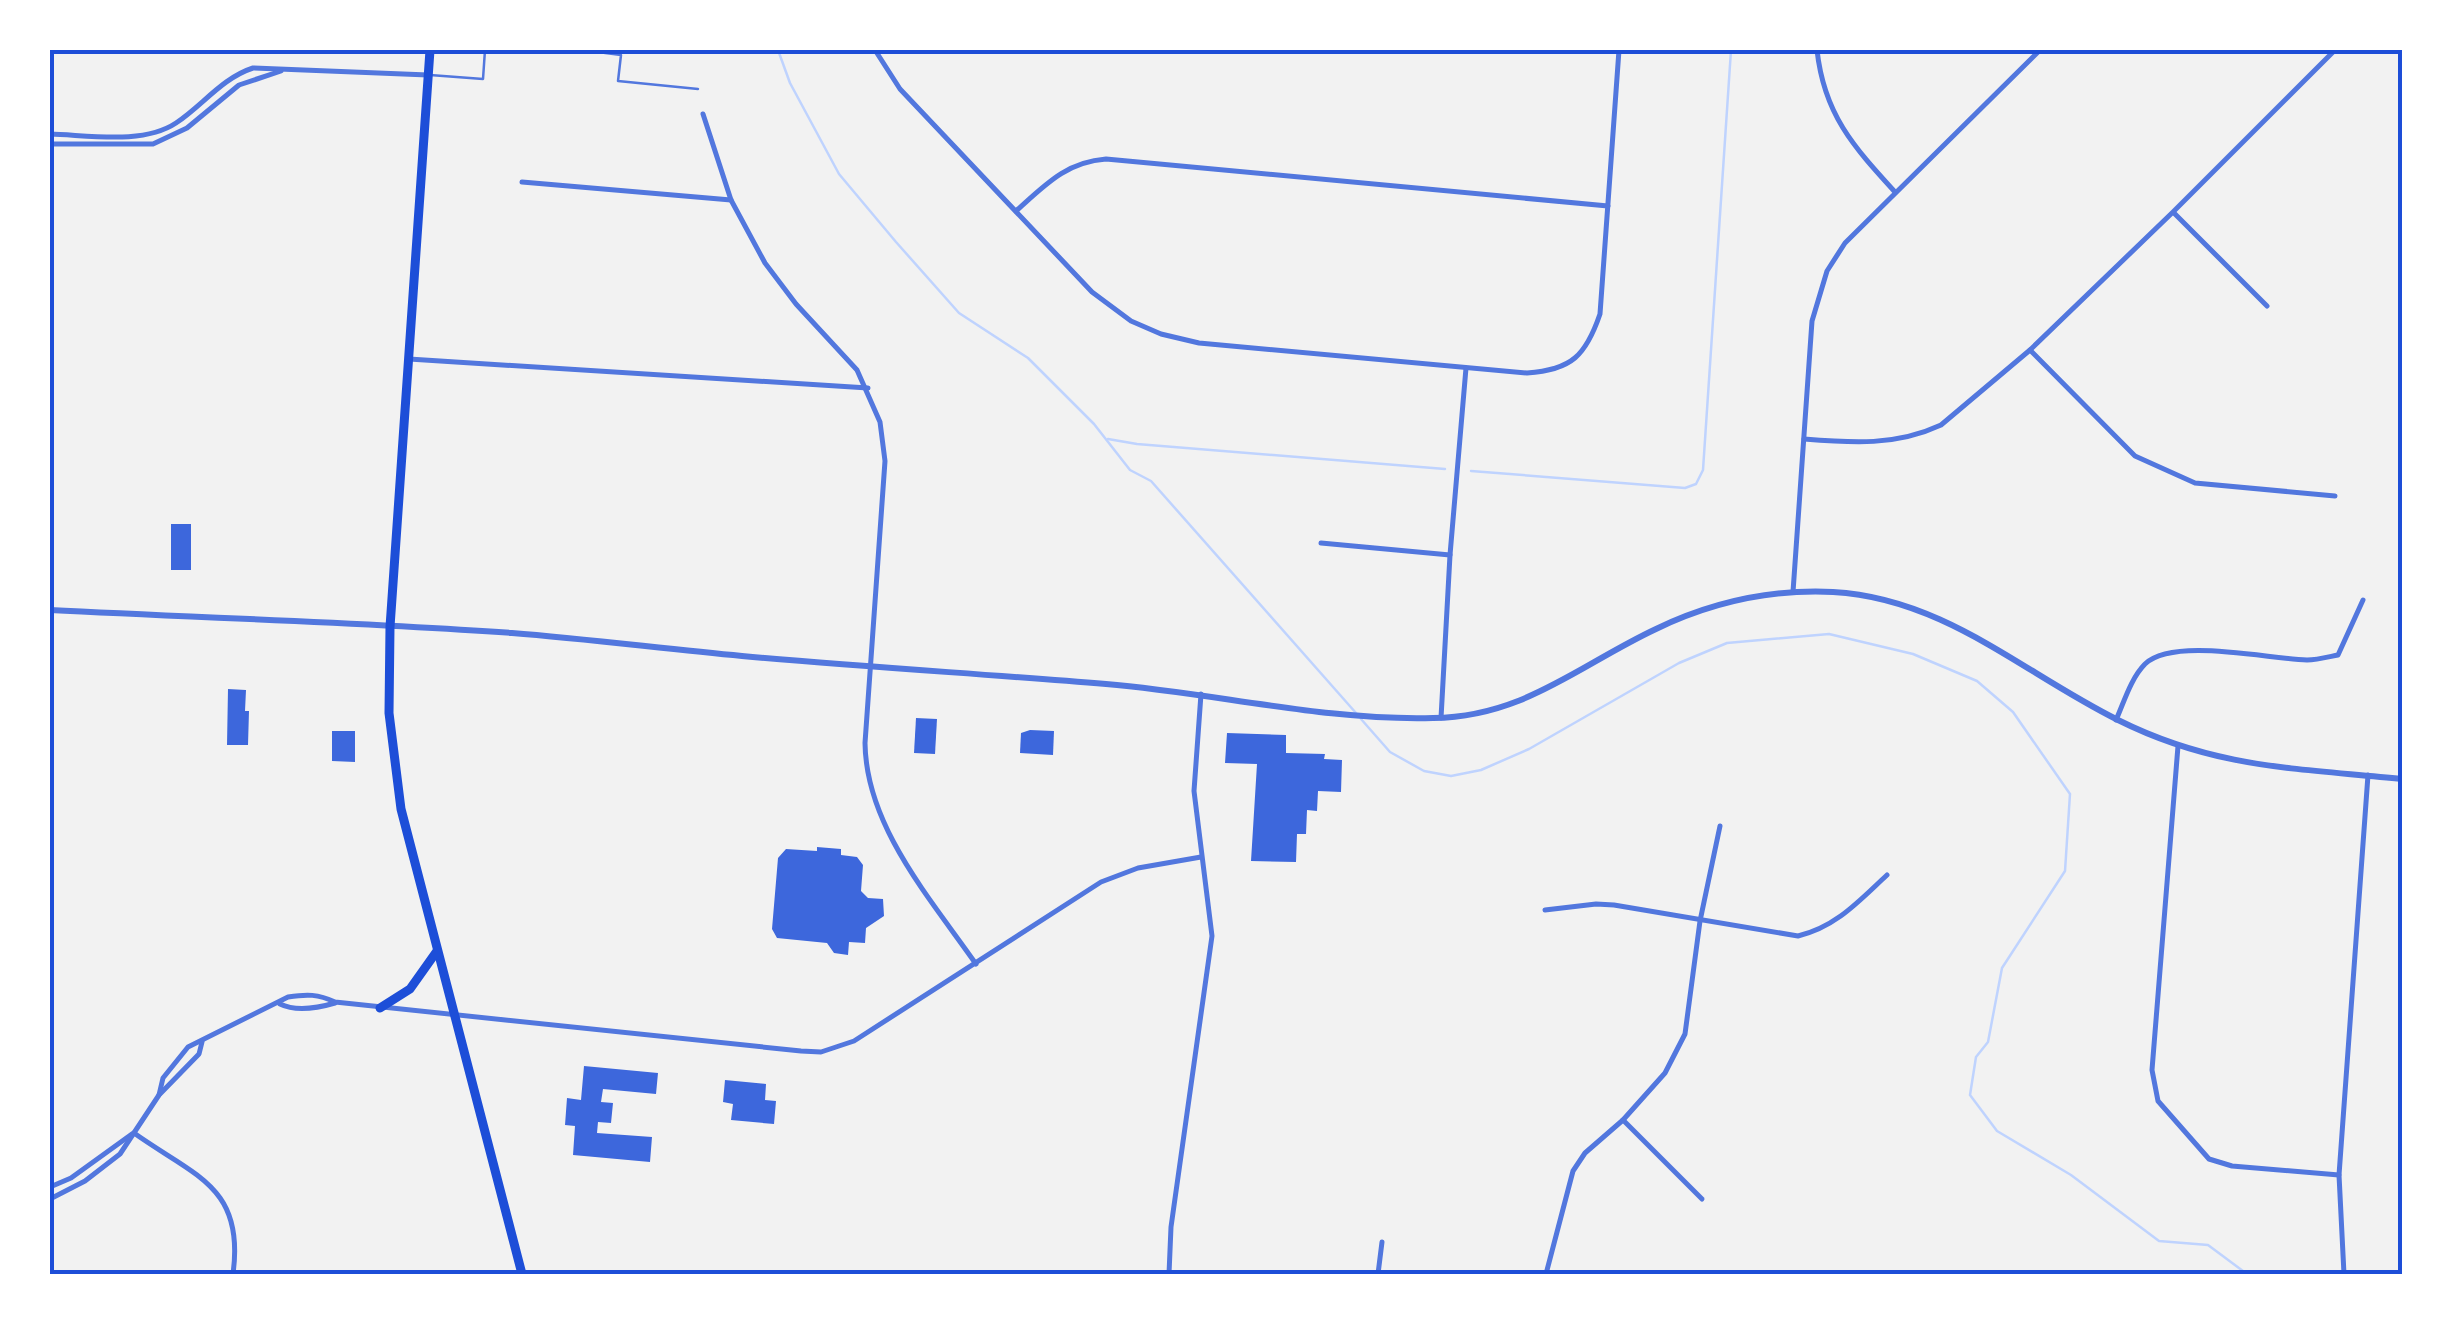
<svg xmlns="http://www.w3.org/2000/svg" width="2452" height="1324" viewBox="0 0 2452 1324" font-family="'Exo 2',sans-serif">
  <style>
    .lines { fill: none; stroke-linecap: round; stroke-linejoin: round }
    .stream { stroke: #bfd3fe; stroke-width: 2.5 }
    .building { fill: #3d67dc }
    .service { stroke: #5277de; stroke-width: 2.5 }
    .minor { stroke: #5277de; stroke-width: 5 }
    .tertiary { stroke: #5277de; stroke-width: 6 }
    .primary { stroke: #1d4ed8; stroke-width: 9 }
    .neatline { fill: none; stroke: #1d4ed8; stroke-width: 4 }
  </style>
  <rect width="100%" height="100%" fill="#f2f2f2"/>
  <g class="lines">
    <!-- stream -->
    <g class="stream">
      <path d="M 778,50 L 790,83 L 839,174 L 896,242 L 959,313 L 1028,358 L 1094,424 L 1130,470 L 1151,481 L 1356,713"/>
      <path d="M 1108,439 L 1137,444 L 1445,469"/>
      <path d="M 1471,471 L 1685,488 L 1696,484 L 1703,470 L 1731,50"/>
      <path d="M 1361,719 L 1390,752 L 1424,771 L 1451,776 L 1481,770 L 1529,749 L 1679,663 L 1727,643 L 1829,634 L 1913,654 L 1977,681 L 2013,712 L 2070,794 L 2065,871 L 2002,968 L 1988,1042 L 1976,1057 L 1970,1095 L 1997,1131 L 2071,1175 L 2159,1241 L 2208,1245 L 2247,1274"/>
    </g>
  </g>
  <!-- building -->
  <g class="building">
    <rect x="171" y="524" width="20" height="46"/>
    <path d="M 228,689 L 246,690 L 245,711 L 249,711 L 248,745 L 227,745 Z"/>
    <path d="M 916,718 L 937,719 L 935,754 L 914,753 Z"/>
    <path d="M 1030,730 L 1054,731 L 1053,755 L 1020,753 L 1021,733 Z"/>
    <path d="M 332,731 L 355,731 L 355,762 L 332,761 Z"/>
    <path d="M 1227,733 L 1286,735 L 1286,753 L 1325,754 L 1324,759 L 1342,760 L 1341,792 L 1318,791 L 1317,811 L 1307,810 L 1306,834 L 1297,834 L 1296,862 L 1251,861 L 1257,764 L 1225,763 Z"/>
    <path d="M 817,847 L 841,849 L 841,855 L 857,857 L 863,865 L 861,891 L 868,898 L 883,899 L 884,916 L 866,928 L 865,943 L 849,942 L 848,955 L 834,953 L 827,943 L 777,938 L 772,929 L 778,858 L 786,849 L 817,851 Z"/>
    <path d="M 584,1066 L 658,1073 L 656,1094 L 603,1089 L 601,1102 L 613,1103 L 611,1123 L 598,1122 L 597,1133 L 652,1137 L 650,1162 L 573,1155 L 575,1126 L 565,1125 L 567,1098 L 581,1100 Z"/>
    <path d="M 725,1080 L 766,1084 L 765,1100 L 776,1101 L 774,1124 L 731,1120 L 733,1104 L 723,1102 Z"/>
  </g>
  <g class="lines">
    <!-- service -->
    <g class="service">
      <path d="M 582,50 L 621,55 L 618,81 L 698,89"/>
      <path d="M 430,75 L 483,79 L 485,50"/>
    </g>
    <!-- minor -->
    <g class="minor">
      <path d="M 875,50 L 900,89 L 1092,292 L 1131,321 L 1161,334 L 1199,343 L 1527,373 C 1572,370 1586,355 1600,314 L 1619,50"/>
      <path d="M 1817,50 C 1824,114 1853,146 1895,192"/>
      <path d="M 703,114 L 731,200 L 765,263 L 796,304 L 857,370 L 880,422 L 885,461 L 865,743 C 866,826 930,898 976,964"/>
      <path d="M 50,134 C 88,135 143,145 176,123 C 202,106 222,78 253,68 L 428,75"/>
      <path d="M 50,144 L 153,144 L 187,128 L 239,85 L 281,71"/>
      <path d="M 522,182 L 731,200"/>
      <path d="M 1016,211 C 1045,185 1066,162 1106,159 L 1608,206"/>
      <path d="M 2174,213 L 2267,306"/>
      <path d="M 2030,350 L 2135,456 L 2195,483 L 2335,496"/>
      <path d="M 409,359 L 868,388"/>
      <path d="M 1804,439 C 1852,443 1896,446 1941,425 L 2030,350 L 2173,212 L 2335,50"/>
      <path d="M 1321,543 L 1450,555"/>
      <path d="M 1793,592 L 1812,321 L 1827,271 L 1845,243 L 2040,50"/>
      <path d="M 1441,718 L 1450,555 L 1466,368"/>
      <path d="M 2116,720 C 2124,702 2131,678 2145,664 C 2174,637 2268,659 2307,660 C 2317,660 2328,657 2338,655 L 2363,600"/>
      <path d="M 2178,746 L 2152,1070 L 2158,1101 L 2209,1159 L 2232,1166 L 2339,1175"/>
      <path d="M 1545,910 L 1596,904 L 1614,905 L 1798,936 C 1836,927 1859,901 1887,875"/>
      <path d="M 280,1004 C 296,1012 318,1008 335,1003"/>
      <path d="M 159,1095 L 163,1078 L 188,1047 L 288,997 C 307,994 318,994 335,1002 L 801,1051 L 821,1052 L 854,1041 L 1101,882 L 1138,868 L 1201,857"/>
      <path d="M 1623,1120 L 1702,1199"/>
      <path d="M 134,1133 C 194,1176 245,1186 233,1274"/>
      <path d="M 50,1187 L 71,1178 L 132,1134"/>
      <path d="M 50,1199 L 85,1181 L 120,1154 L 159,1095 L 199,1054 L 202,1042"/>
      <path d="M 1169,1274 L 1171,1227 L 1212,936 L 1194,791 L 1201,694"/>
      <path d="M 1378,1274 L 1382,1242"/>
      <path d="M 1546,1274 L 1573,1171 L 1585,1153 L 1623,1120 L 1665,1073 L 1685,1034 L 1700,921 L 1720,826"/>
      <path d="M 2344,1274 L 2339,1175 L 2368,775"/>
    </g>
    <!-- tertiary -->
    <path class="tertiary" d="M 50,610 C 204,618 358,622 512,633 C 589,639 665,649 742,656 C 864,667 985,674 1106,684 C 1215,693 1324,721 1433,718 C 1524,717 1579,665 1656,629 C 1712,602 1771,589 1833,592 C 1944,598 2023,673 2118,720 C 2216,769 2297,768 2402,779"/>
    <!-- primary -->
    <g class="primary">
      <path d="M 430,50 L 390,627 L 389,713 L 401,809 L 522,1274"/>
      <path d="M 380,1008 L 410,989 L 437,951"/>
    </g>
  </g>
  <!-- border -->
  <rect width="2452" height="1324" fill="none" stroke="#ffffff" stroke-width="105"/>
  <rect x="52" y="52" width="2348" height="1220" class="neatline"/>
</svg>
